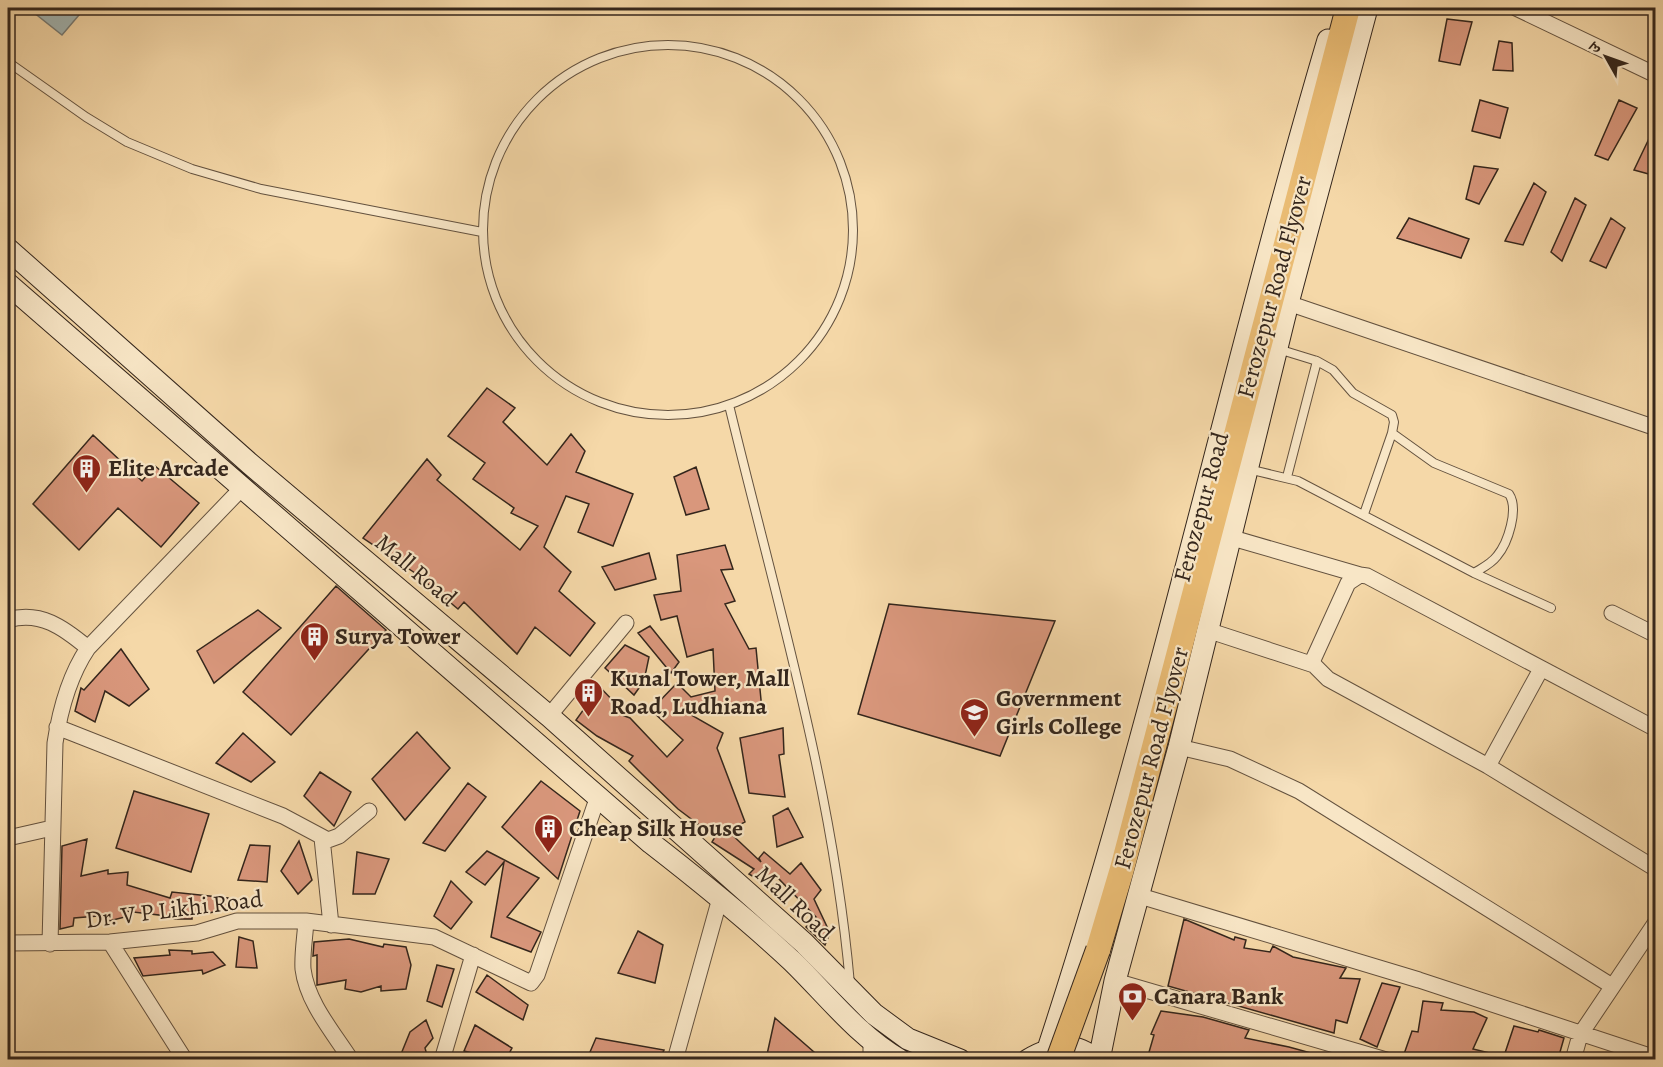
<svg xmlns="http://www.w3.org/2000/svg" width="1663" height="1067" font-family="Alegreya,'Noto Serif Devanagari',serif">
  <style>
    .water { fill: #a2b6b4; stroke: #767c77; stroke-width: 1.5 }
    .building { fill: #d9977c; stroke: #34261c; stroke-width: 1.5 }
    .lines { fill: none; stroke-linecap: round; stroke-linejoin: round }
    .lane-casing { stroke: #64523f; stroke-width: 10 }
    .street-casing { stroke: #64523f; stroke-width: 17 }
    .secondary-casing { stroke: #34261c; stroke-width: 23 }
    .primary-casing { stroke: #34261c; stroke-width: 26 }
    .lane { stroke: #f8e6c6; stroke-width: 8 }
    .street { stroke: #f8e6c6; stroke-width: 15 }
    .secondary { stroke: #f8e6c6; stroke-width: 21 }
    .primary { stroke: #eabc74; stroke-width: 24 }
    .primary-bridge-casing { stroke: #34261c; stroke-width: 26; stroke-linecap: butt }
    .primary-bridge { stroke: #eabc74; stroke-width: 24 }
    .labels { text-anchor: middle; stroke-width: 4.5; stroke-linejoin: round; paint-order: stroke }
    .street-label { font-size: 24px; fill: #34261c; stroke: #f8e6c6 }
    .poi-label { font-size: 24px; font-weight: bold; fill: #34261c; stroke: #f8e6c6; text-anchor: start }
  </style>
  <rect width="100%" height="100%" fill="#f5d8a8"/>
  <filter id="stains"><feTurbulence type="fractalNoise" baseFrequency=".00333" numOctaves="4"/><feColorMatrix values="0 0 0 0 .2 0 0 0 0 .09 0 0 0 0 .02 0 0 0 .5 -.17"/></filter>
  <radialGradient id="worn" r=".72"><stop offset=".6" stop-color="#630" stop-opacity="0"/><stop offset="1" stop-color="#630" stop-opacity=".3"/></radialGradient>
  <path class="water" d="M28 8H85L62 35Z"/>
  <path class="building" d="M1447 19 1472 22 1460 65 1439 61Z
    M1499 41 1512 43 1513 71 1493 70Z
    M1480 100 1508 108 1500 138 1472 131Z
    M1619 100 1637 108 1608 160 1595 155Z
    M1656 124V176L1634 170Z
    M1474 166 1498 169 1479 204 1466 199Z
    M1534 183 1546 192 1523 245 1505 241Z
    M1575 198 1586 205 1562 261 1551 252Z
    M1409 218 1469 239 1461 258 1397 238Z
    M1611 218 1625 228 1606 268 1590 261Z
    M487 388 515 408 503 422 547 465 571 434 585 451 576 472 633 494 613 546 578 532 589 504 566 496 544 547 571 572 559 591 595 623 570 656 535 627 517 654 464 602 458 609 415 573 363 538 427 459 441 475 437 480 520 550 538 526 511 513 514 508 473 479 485 463 448 436Z
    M93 435 142 481 155 466 199 503 161 547 118 508 79 550 33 504Z
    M696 467 709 509 686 515 674 477Z
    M725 545 733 569 721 570 735 601 725 604 749 649 756 648 762 710 735 711V707L733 711 686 712 723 733 717 748 745 822 728 831 761 862 759 858 764 852 790 874 801 863 821 890 814 899 830 933 825 945 806 927 816 917 774 874 766 884 749 874 754 869 712 842 715 837 678 809 642 774 629 761 633 756 597 736 576 720 592 698 584 692 594 681 622 710 619 714 630 718 667 757 683 740 651 710 677 683 691 697 715 691 713 649 687 657 677 616 661 620 654 595 681 591 677 555Z
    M649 553 656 579 615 590 602 567Z
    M336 586 386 630 291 735 243 692Z
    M889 604 1055 621 1000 756 858 714Z
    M258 610 281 628 214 683 197 651Z
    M650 626 679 662 671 673 638 633Z
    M625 645 649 657 644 681 634 695 605 668Z
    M121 649 149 689 129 706 105 691 95 722 75 711 81 688 84 690Z
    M783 728 784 754 779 755 785 797 749 793 740 738Z
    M417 732 450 768 405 820 372 779Z
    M243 733 275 762 251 782 216 763Z
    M320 772 351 792 334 826 304 796Z
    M541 781 580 811 558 879 502 827Z
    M468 783 486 797 445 851 423 843Z
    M134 791 209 814 191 872 116 848Z
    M788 808 803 837 777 847 773 816Z
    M87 839 81 876 108 870V874L128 872 127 885 170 898 172 892 228 898 231 909 192 916V919H166L167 916 125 911V917L109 921 110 915 74 918 73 926 60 929 62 846Z
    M299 841 312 880 298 894 281 871Z
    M250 845 270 846 267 882 238 880Z
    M487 851 539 878 507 917 541 932 531 952 491 937 504 862 485 885 466 872Z
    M357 852 389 859 375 894H353Z
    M451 881 472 902 451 929 434 916Z
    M1184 919 1234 940 1235 937 1246 940 1244 948 1270 952 1273 946 1293 957 1346 968 1340 978 1360 979 1347 1023 1336 1020 1334 1033 1168 986Z
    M638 931 663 945 655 983 618 973Z
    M239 937 253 941 257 968 236 967Z
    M349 939 383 947 384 944 406 947 411 965 406 989 381 991V986L361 992 345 989 346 980 317 985V955L313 956 314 942Z
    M169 950 192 951V954L213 952 225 965 203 974 202 970 143 976 134 958 170 955Z
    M437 965 454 969 442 1007 427 1001Z
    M487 975 528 1005 523 1020 476 992Z
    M1382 983 1400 987 1377 1047 1360 1039Z
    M1423 1001 1443 1003 1441 1010 1474 1012 1487 1018 1473 1049 1498 1055 1497 1059 1403 1057 1412 1031 1418 1032Z
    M1161 1011 1203 1017 1249 1030 1245 1038 1289 1047 1322 1056V1059H1147L1154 1035 1151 1034Z
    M775 1018 822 1059H766Z
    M426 1020 433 1038 425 1048 428 1059H399L410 1032Z
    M475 1025 512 1048 506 1059H495L464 1051Z
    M1514 1026 1538 1032 1539 1030 1564 1038 1558 1059H1503Z
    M596 1038 664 1050 660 1059H587Z"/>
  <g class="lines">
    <defs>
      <path id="lane" d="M483 230a185 185 0 1 1 370 0a185 185 0 1 1-370 0Z
        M8 62 86 117 127 142 192 169 261 189 482 232
        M1278 349 1317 361 1287 477
        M729 405C775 596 833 787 850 984
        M1248 469 1298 481 1474 573C1482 568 1491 564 1497 556 1508 543 1519 509 1509 494L1434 463 1392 433 1394 422 1392 415 1353 393 1333 370 1317 361
        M1364 514 1392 433
        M1474 573 1551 608"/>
      <path id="street" d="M1516 8 1656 75
        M1288 303 1656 428
        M1229 537 1360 575
        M1612 613 1656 635
        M8 620C40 610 64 628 88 648
        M1207 630 1314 665
        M549 716 626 623
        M57 727 283 816 328 840 339 836 369 811
        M1656 729 1367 576 1360 575 1348 583 1313 660 1314 665 1328 679 1488 766 1656 869
        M1179 747 1230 759 1299 791 1612 986
        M1488 766 1541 669
        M8 838 52 828
        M322 838 331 925
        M1140 896 1419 980 1656 1058
        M306 921C305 937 302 954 303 969 307 1002 333 1032 351 1060
        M110 942 185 1060
        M8 943 110 942 197 933 237 921H306L434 937 531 983 537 975 598 796
        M50 944 55 743C60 710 69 676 88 648L241 489
        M1115 981 1386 1060
        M871 1041V1060
        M442 1060 473 955
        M675 1060 720 898
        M1573 1060 1580 1035 1656 922"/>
      <path id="secondary" d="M8 249 249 463 549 716 804 943 874 1014 908 1039 960 1060
        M8 284 651 843C700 881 747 919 792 961 827 995 857 1035 900 1060
        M1048 1049C1157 717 1229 375 1328 40
        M1028 1060C1050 1047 1075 1040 1095 1060
        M1099 1060 1115 981 1179 747 1288 303 1367 8"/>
      <path id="primary" d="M1098 950 1122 869 1348 8"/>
    </defs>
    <use href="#lane" class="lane-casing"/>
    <use href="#street" class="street-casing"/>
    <use href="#secondary" class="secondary-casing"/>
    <use href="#primary" class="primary-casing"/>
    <use href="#lane" class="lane"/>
    <use href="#street" class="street"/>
    <use href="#secondary" class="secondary"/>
    <use href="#primary" class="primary"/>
    <defs>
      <path id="primary-bridge" d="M1058 1060 1098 950"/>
    </defs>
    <use href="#primary-bridge" class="primary-bridge-casing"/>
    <use href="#primary-bridge" class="primary-bridge"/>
  </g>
  <defs>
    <symbol id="building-pin" viewBox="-11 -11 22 30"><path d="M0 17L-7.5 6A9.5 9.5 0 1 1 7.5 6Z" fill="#8f2418" stroke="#f8e6c6"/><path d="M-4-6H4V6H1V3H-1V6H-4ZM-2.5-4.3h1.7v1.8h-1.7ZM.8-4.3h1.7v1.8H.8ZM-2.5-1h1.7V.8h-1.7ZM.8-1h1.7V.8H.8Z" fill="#fff"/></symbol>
    <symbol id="university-pin" viewBox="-11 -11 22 30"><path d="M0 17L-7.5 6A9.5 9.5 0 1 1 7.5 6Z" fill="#8f2418" stroke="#f8e6c6"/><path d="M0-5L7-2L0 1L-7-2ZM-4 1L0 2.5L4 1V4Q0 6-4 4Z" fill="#fff"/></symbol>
    <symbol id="bank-pin" viewBox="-11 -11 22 30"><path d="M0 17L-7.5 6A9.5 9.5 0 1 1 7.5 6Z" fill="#8f2418" stroke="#f8e6c6"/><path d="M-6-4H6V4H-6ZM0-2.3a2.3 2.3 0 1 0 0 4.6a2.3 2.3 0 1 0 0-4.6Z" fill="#fff"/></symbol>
  </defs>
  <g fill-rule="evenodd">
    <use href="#building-pin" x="70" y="452" width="33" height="45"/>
    <use href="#building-pin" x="298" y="620" width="33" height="45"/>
    <use href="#building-pin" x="572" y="676" width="33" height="45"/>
    <use href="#university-pin" x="958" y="696" width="33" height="45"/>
    <use href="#building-pin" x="532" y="812" width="33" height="45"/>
    <use href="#bank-pin" x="1116" y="980" width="33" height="45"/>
  </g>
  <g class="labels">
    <g class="street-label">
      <text transform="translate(1274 287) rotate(-75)" y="8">Ferozepur Road Flyover</text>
      <text transform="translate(1201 507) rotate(-75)" y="8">Ferozepur Road</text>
      <text transform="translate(416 570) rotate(40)" y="8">Mall Road</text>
      <text transform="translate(1151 758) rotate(-75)" y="8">Ferozepur Road Flyover</text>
      <text transform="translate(795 903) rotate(43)" y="8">Mall Road</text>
      <text transform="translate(174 909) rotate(-7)" y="8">Dr. V P Likhi Road</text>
    </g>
    <g class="poi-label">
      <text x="108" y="476">Elite Arcade</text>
      <text x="335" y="644">Surya Tower</text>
      <text x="610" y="686">Kunal Tower, Mall<tspan x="610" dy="28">Road, Ludhiana</tspan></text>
      <text x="996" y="706">Government<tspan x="996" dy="28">Girls College</tspan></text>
      <text x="569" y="836">Cheap Silk House</text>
      <text x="1154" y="1004">Canara Bank</text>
    </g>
  </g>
  <rect width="1663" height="1067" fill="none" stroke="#f5d8a8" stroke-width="30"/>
  <rect x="9" y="9" width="1645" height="1049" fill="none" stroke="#34261c" stroke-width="3"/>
  <rect x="15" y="15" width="1633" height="1037" fill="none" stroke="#34261c" stroke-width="1.5"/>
  <g transform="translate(1606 57) rotate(310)" stroke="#f8e6c6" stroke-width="4.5" paint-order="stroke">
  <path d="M0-4.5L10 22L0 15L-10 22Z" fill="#34261c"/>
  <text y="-9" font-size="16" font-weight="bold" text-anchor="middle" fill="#34261c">उ</text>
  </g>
  <rect width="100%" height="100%" filter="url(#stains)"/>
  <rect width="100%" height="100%" fill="url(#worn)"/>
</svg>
